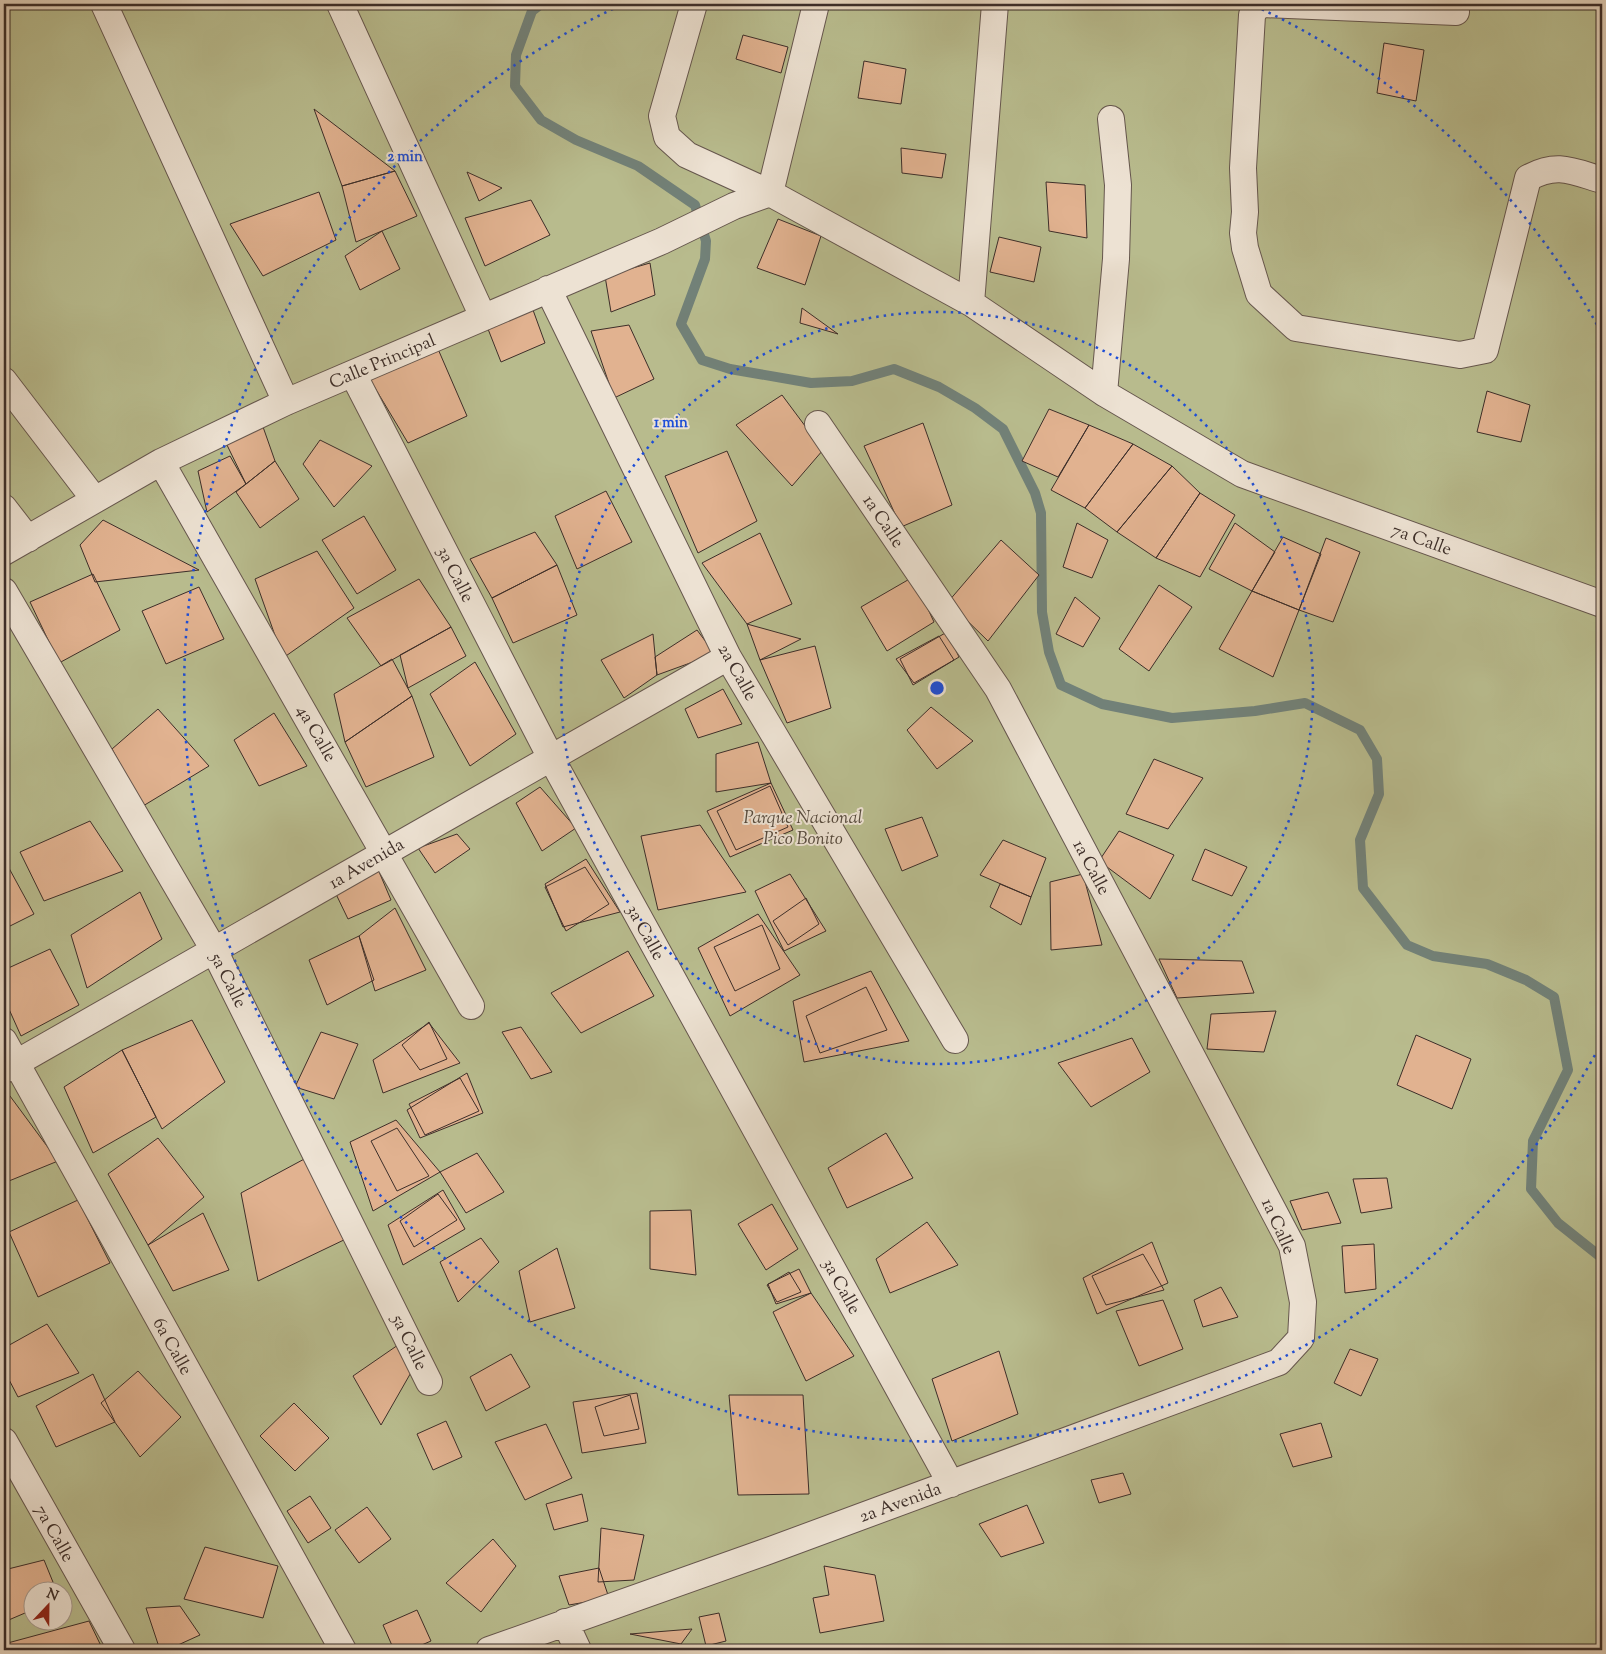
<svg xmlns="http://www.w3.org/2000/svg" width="1606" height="1654" font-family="'Sorts Mill Goudy',serif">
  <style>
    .green { fill: #b8bb8d; stroke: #7a745b; fill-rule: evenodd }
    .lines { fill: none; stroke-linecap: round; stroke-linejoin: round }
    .stream { stroke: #728178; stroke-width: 10 }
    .building { fill: #e1b290; stroke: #3d2e29 }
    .minor-casing { stroke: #66574e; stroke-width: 28 }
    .minor { stroke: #ede2d3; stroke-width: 26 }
    .ring { fill: none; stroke: #1d4ed8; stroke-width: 2.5; stroke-dasharray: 2.5 5 }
    .labels { text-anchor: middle; stroke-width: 4; stroke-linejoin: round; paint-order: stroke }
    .street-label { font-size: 18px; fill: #3d2e29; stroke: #ede2d3 }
    .park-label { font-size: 18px; font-style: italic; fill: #564a3d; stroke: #ede2d3 }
    .centre { fill: #1d4ed8; stroke: #ede2d3; stroke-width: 2.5 }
    .ring-label { font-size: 15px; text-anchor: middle; font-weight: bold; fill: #1d4ed8; stroke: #ede2d3; stroke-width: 4; stroke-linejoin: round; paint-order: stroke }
  </style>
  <rect width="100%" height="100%" fill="#e3d2bb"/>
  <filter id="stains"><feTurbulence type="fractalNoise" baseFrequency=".004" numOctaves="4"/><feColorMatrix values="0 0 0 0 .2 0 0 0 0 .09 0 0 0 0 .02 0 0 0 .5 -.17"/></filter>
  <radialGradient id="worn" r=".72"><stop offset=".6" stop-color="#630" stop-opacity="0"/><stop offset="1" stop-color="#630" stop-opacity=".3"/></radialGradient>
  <path class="green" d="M4 4H1602V1650H4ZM32 1592H62V1622H32Z"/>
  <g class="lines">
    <path class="stream" d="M541 4 532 11 516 55 515 86 541 120 576 140 638 166 695 205 706 241 705 259 681 324 702 360 730 369 811 383 852 381 894 369 939 387 975 408 1003 429 1035 493 1041 513 1042 612 1049 652 1061 685 1102 704 1172 718 1255 711 1305 703 1360 730 1377 759 1379 794 1360 840 1363 888 1407 945 1433 956 1487 964 1526 980 1554 997 1568 1070 1533 1141 1531 1189 1558 1223 1602 1258"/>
  </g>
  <path class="building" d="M743 35 788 47 781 73 736 59Z
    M1384 43 1424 50 1416 101 1377 93Z
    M864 61 906 69 901 104 858 98Z
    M314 109 395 171 342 186Z
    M901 148 946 154 942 178 902 173Z
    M395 171 417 216 356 242 342 186Z
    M467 172 502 188 479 201Z
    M1046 182 1085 185 1087 238 1049 231Z
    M319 192 336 240 263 276 230 224Z
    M531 200 550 235 485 266 465 218Z
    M778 219 821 236 805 285 757 268Z
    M382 231 400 269 360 290 345 256Z
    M999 237 1041 247 1034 282 990 272Z
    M650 263 655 295 611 312 605 276Z
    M802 308 838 334 800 323Z
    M533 310 545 343 501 362 488 329Z
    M629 325 654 379 614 398 591 331Z
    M438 349 467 416 408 443 369 378Z
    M1487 391 1530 405 1521 442 1477 432Z
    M782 395 823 450 792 486 736 425Z
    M1049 409 1089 425 1058 477 1022 461Z
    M923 423 952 505 901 527 864 446Z
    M262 424 275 461 246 484 226 443Z
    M1089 425 1133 444 1085 508 1051 490Z
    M320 440 372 466 334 507 303 464Z
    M1133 444 1172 466 1117 532 1085 508Z
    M727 451 757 521 698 553 665 476Z
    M230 456 246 484 207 512 198 471Z
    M275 461 299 499 260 528 236 492Z
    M1172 466 1200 493 1156 558 1117 532Z
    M606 491 632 542 577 569 555 516Z
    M1200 493 1235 515 1200 577 1156 558Z
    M364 516 396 570 357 594 322 540Z
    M103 520 199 570 95 582 80 545Z
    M1077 523 1108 540 1092 578 1063 567Z
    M1235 523 1275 552 1252 591 1209 569Z
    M535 532 557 565 492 598 470 559Z
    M760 533 792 604 747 624 702 563Z
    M1283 537 1321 554 1299 610 1252 591Z
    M1326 538 1360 552 1333 622 1299 610Z
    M1001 540 1039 575 988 641 948 602Z
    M317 551 354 608 283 658 255 579Z
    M557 565 577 615 513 643 492 598Z
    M93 574 120 630 59 663 30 602Z
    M913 577 934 622 887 651 861 607Z
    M419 579 451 627 381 666 347 618Z
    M1159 585 1192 607 1149 671 1119 649Z
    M199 587 224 639 166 664 142 611Z
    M1252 591 1299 610 1273 677 1219 649Z
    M1075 597 1100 618 1083 647 1056 634Z
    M747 624 801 639 760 660Z
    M451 627 466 656 408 688 400 655Z
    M697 630 715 654 657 675 655 657Z
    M947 632 959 657 913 685 900 659Z
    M653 634 657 675 624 698 601 660Z
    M939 636 954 660 914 683 896 659Z
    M815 646 831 708 787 723 760 660Z
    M392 659 412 696 345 742 334 694Z
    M475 662 516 734 470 766 430 694Z
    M723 689 742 724 698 738 685 709Z
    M412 696 434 757 366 787 345 742Z
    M931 707 973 741 937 769 907 730Z
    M158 709 209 766 143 806 112 749Z
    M274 713 307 766 259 786 234 740Z
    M758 742 771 783 716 792V754Z
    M1154 759 1203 778 1168 829 1126 814Z
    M771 783 793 830 730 857 707 811Z
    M770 786 788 827 736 850 717 811Z
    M540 787 576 828 542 851 516 803Z
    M922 817 938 856 902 871 885 829Z
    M90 821 123 871 44 901 20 852Z
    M700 825 746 892 658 910 641 836Z
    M1119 831 1174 855 1150 899 1099 861Z
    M457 834 470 849 435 873 418 848Z
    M1003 840 1046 858 1031 897 980 875Z
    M1205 849 1247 867 1232 896 1192 880Z
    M4 859 34 914 4 929Z
    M586 859 620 912 563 927 545 884Z
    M377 867 391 900 348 919 335 892Z
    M585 867 609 904 566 931 545 887Z
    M790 874 826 931 784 951 755 891Z
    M1083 874 1102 945 1051 950 1050 882Z
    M1000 884 1031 897 1021 925 990 907Z
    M140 892 162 939 87 988 71 935Z
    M806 898 819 924 788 945 773 921Z
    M395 908 426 970 375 991 359 936Z
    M758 914 800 975 730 1016 698 948Z
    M762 925 780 969 735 991 714 947Z
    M359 936 374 980 327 1005 309 960Z
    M50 949 79 1005 21 1036 4 998V970Z
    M628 951 654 996 581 1033 551 993Z
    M1159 959 1242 961 1254 993 1177 998Z
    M871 971 909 1041 804 1062 793 1001Z
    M866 987 887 1030 820 1053 806 1016Z
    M1276 1011 1264 1052 1207 1049 1211 1014Z
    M192 1020 225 1082 162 1129 122 1050Z
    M429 1022 447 1059 420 1070 402 1045Z
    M429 1023 460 1063 383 1093 373 1060Z
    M521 1027 552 1072 531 1079 502 1032Z
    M321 1032 358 1044 334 1099 295 1087Z
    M1416 1035 1471 1059 1452 1109 1397 1085Z
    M1132 1038 1150 1072 1091 1107 1058 1063Z
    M122 1050 156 1117 93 1153 64 1087Z
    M467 1073 483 1113 420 1138 407 1110Z
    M460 1078 479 1111 425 1135 409 1104Z
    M7 1092 58 1161 4 1183V1094Z
    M396 1120 440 1172 373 1211 350 1142Z
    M397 1128 429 1176 397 1191 371 1141Z
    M886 1133 913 1178 847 1208 828 1168Z
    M158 1138 204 1197 148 1245 108 1174Z
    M477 1153 504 1192 466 1213 440 1172Z
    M308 1157 348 1238 258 1281 241 1193Z
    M1387 1178 1392 1208 1361 1213 1353 1179Z
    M443 1190 465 1229 403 1265 388 1225Z
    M1328 1192 1341 1223 1302 1230 1290 1201Z
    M438 1194 457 1220 414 1247 400 1221Z
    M78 1200 110 1263 38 1297 9 1232Z
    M772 1204 798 1249 766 1270 738 1224Z
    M691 1210 696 1275 650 1269V1211Z
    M203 1213 229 1270 173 1291 148 1245Z
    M927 1222 958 1265 890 1293 876 1259Z
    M481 1238 499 1262 458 1302 440 1262Z
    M1152 1242 1168 1283 1097 1314 1083 1278Z
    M1374 1244 1376 1289 1345 1293 1342 1246Z
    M557 1248 575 1308 530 1322 519 1271Z
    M1143 1254 1164 1290 1106 1305 1092 1276Z
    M799 1269 811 1293 776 1304 768 1284Z
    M789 1272 801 1292 777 1302 767 1285Z
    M1221 1287 1238 1317 1203 1327 1194 1300Z
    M811 1293 854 1356 806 1381 773 1312Z
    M1163 1300 1183 1349 1139 1366 1116 1311Z
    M47 1324 79 1373 18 1397 4 1370V1348Z
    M398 1345 413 1369 381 1425 353 1376Z
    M1350 1349 1378 1359 1361 1396 1334 1383Z
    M999 1351 1018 1414 952 1441 932 1379Z
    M511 1354 530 1387 486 1411 470 1377Z
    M138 1371 181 1417 140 1457 101 1403Z
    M93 1374 115 1422 56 1447 36 1406Z
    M637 1393 646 1443 582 1453 573 1402Z
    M630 1395 639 1429 604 1436 595 1407Z
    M729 1395H803L809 1494 738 1495Z
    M294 1403 329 1438 295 1471 260 1436Z
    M446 1421 462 1457 433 1470 417 1434Z
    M1321 1423 1332 1457 1293 1467 1280 1434Z
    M546 1424 572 1478 525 1500 495 1442Z
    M1123 1473 1131 1494 1099 1503 1091 1480Z
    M582 1494 588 1521 554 1530 546 1504Z
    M310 1496 331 1528 308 1543 287 1511Z
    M1027 1505 1044 1543 1001 1557 979 1524Z
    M367 1507 391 1539 359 1563 335 1530Z
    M601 1528 644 1535 634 1580 598 1582Z
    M493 1539 516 1566 481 1612 446 1583Z
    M205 1547 278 1566 263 1618 184 1599Z
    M44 1560 57 1592H32V1610L4 1622V1570Z
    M824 1566 875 1575 884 1621 820 1633 813 1598 829 1595Z
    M599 1568 609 1598 569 1605 559 1576Z
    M180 1606 200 1635 167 1650H160L146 1608Z
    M417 1610 431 1641 410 1650H394L383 1625Z
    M719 1613 726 1641 706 1646 699 1617Z
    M89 1621 103 1650H4V1644Z
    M692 1629 681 1644 630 1634Z"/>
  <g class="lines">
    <defs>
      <path id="minor" d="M104 4 286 402
        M340 4 483 317
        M694 4 662 116 667 137 687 155 770 193 971 303 1104 393 1242 474 1602 604
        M1456 12 1263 4 1256 8 1252 15 1243 168 1245 212 1243 233 1245 248 1259 294 1296 328 1460 355 1485 350 1528 178C1557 162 1572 171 1602 180
        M770 193 816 4
        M548 289 728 657 955 1040
        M971 303 995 4
        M353 374 551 758 951 1484
        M4 381 95 500
        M1104 393 1116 259 1118 185 1111 119
        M161 462 471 1006
        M4 508 28 539
        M4 552 161 462 286 402 662 241 734 206 770 193
        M4 591 214 950 429 1382
        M4 1041 343 1650
        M4 1070 728 657
        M4 1441 122 1650
        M565 1622 578 1650
        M489 1650 768 1551 1279 1362 1301 1338 1303 1302 1292 1246 998 689 818 424"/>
    </defs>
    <use href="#minor" class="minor-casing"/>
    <use href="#minor" class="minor"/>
  </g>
  <g class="ring">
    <circle cx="937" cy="688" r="376"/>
    <path d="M1602 1042A753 753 0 1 1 619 6M1255 6A753 753 0 0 1 1602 334"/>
  </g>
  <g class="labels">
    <g class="street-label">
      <text transform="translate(382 361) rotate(-23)" y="6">Calle Principal</text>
      <text transform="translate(884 521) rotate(56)" y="6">1a Calle</text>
      <text transform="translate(1422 539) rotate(20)" y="6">7a Calle</text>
      <text transform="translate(456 574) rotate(63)" y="6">3a Calle</text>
      <text transform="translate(738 672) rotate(61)" y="6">2a Calle</text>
      <text transform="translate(317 733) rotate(60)" y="6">4a Calle</text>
      <text transform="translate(366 863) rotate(-30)" y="6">1a Avenida</text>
      <text transform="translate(1092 867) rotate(62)" y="6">1a Calle</text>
      <text transform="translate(646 932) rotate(61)" y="6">3a Calle</text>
      <text transform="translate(229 980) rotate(63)" y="6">5a Calle</text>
      <text transform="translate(1279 1226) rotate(66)" y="6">1a Calle</text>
      <text transform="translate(842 1286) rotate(61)" y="6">3a Calle</text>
      <text transform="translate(410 1342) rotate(64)" y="6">5a Calle</text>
      <text transform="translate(173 1346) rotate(61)" y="6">6a Calle</text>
      <text transform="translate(900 1502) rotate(-20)" y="6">2a Avenida</text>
      <text transform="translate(55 1533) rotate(61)" y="6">7a Calle</text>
    </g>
    <g class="park-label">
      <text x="803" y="823">Parque Nacional<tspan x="803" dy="21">Pico Bonito</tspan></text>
    </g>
  </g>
  <circle cx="937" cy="688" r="8" class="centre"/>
  <g class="ring-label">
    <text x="405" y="161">2 min</text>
    <text x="671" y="427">1 min</text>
  </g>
  <rect width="1606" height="1654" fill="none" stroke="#e3d2bb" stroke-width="20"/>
  <rect x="5" y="5" width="1596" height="1644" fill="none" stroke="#3d2e29" stroke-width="2.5"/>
  <rect x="10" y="10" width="1586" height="1634" fill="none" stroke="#3d2e29"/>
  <g transform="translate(48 1606) rotate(22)"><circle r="24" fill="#ede2d3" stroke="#a79a8f"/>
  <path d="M0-4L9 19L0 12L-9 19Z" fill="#8f2418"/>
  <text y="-8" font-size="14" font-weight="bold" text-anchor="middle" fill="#3d2e29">N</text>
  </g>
  <rect width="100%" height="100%" filter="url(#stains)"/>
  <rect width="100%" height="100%" fill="url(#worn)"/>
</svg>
